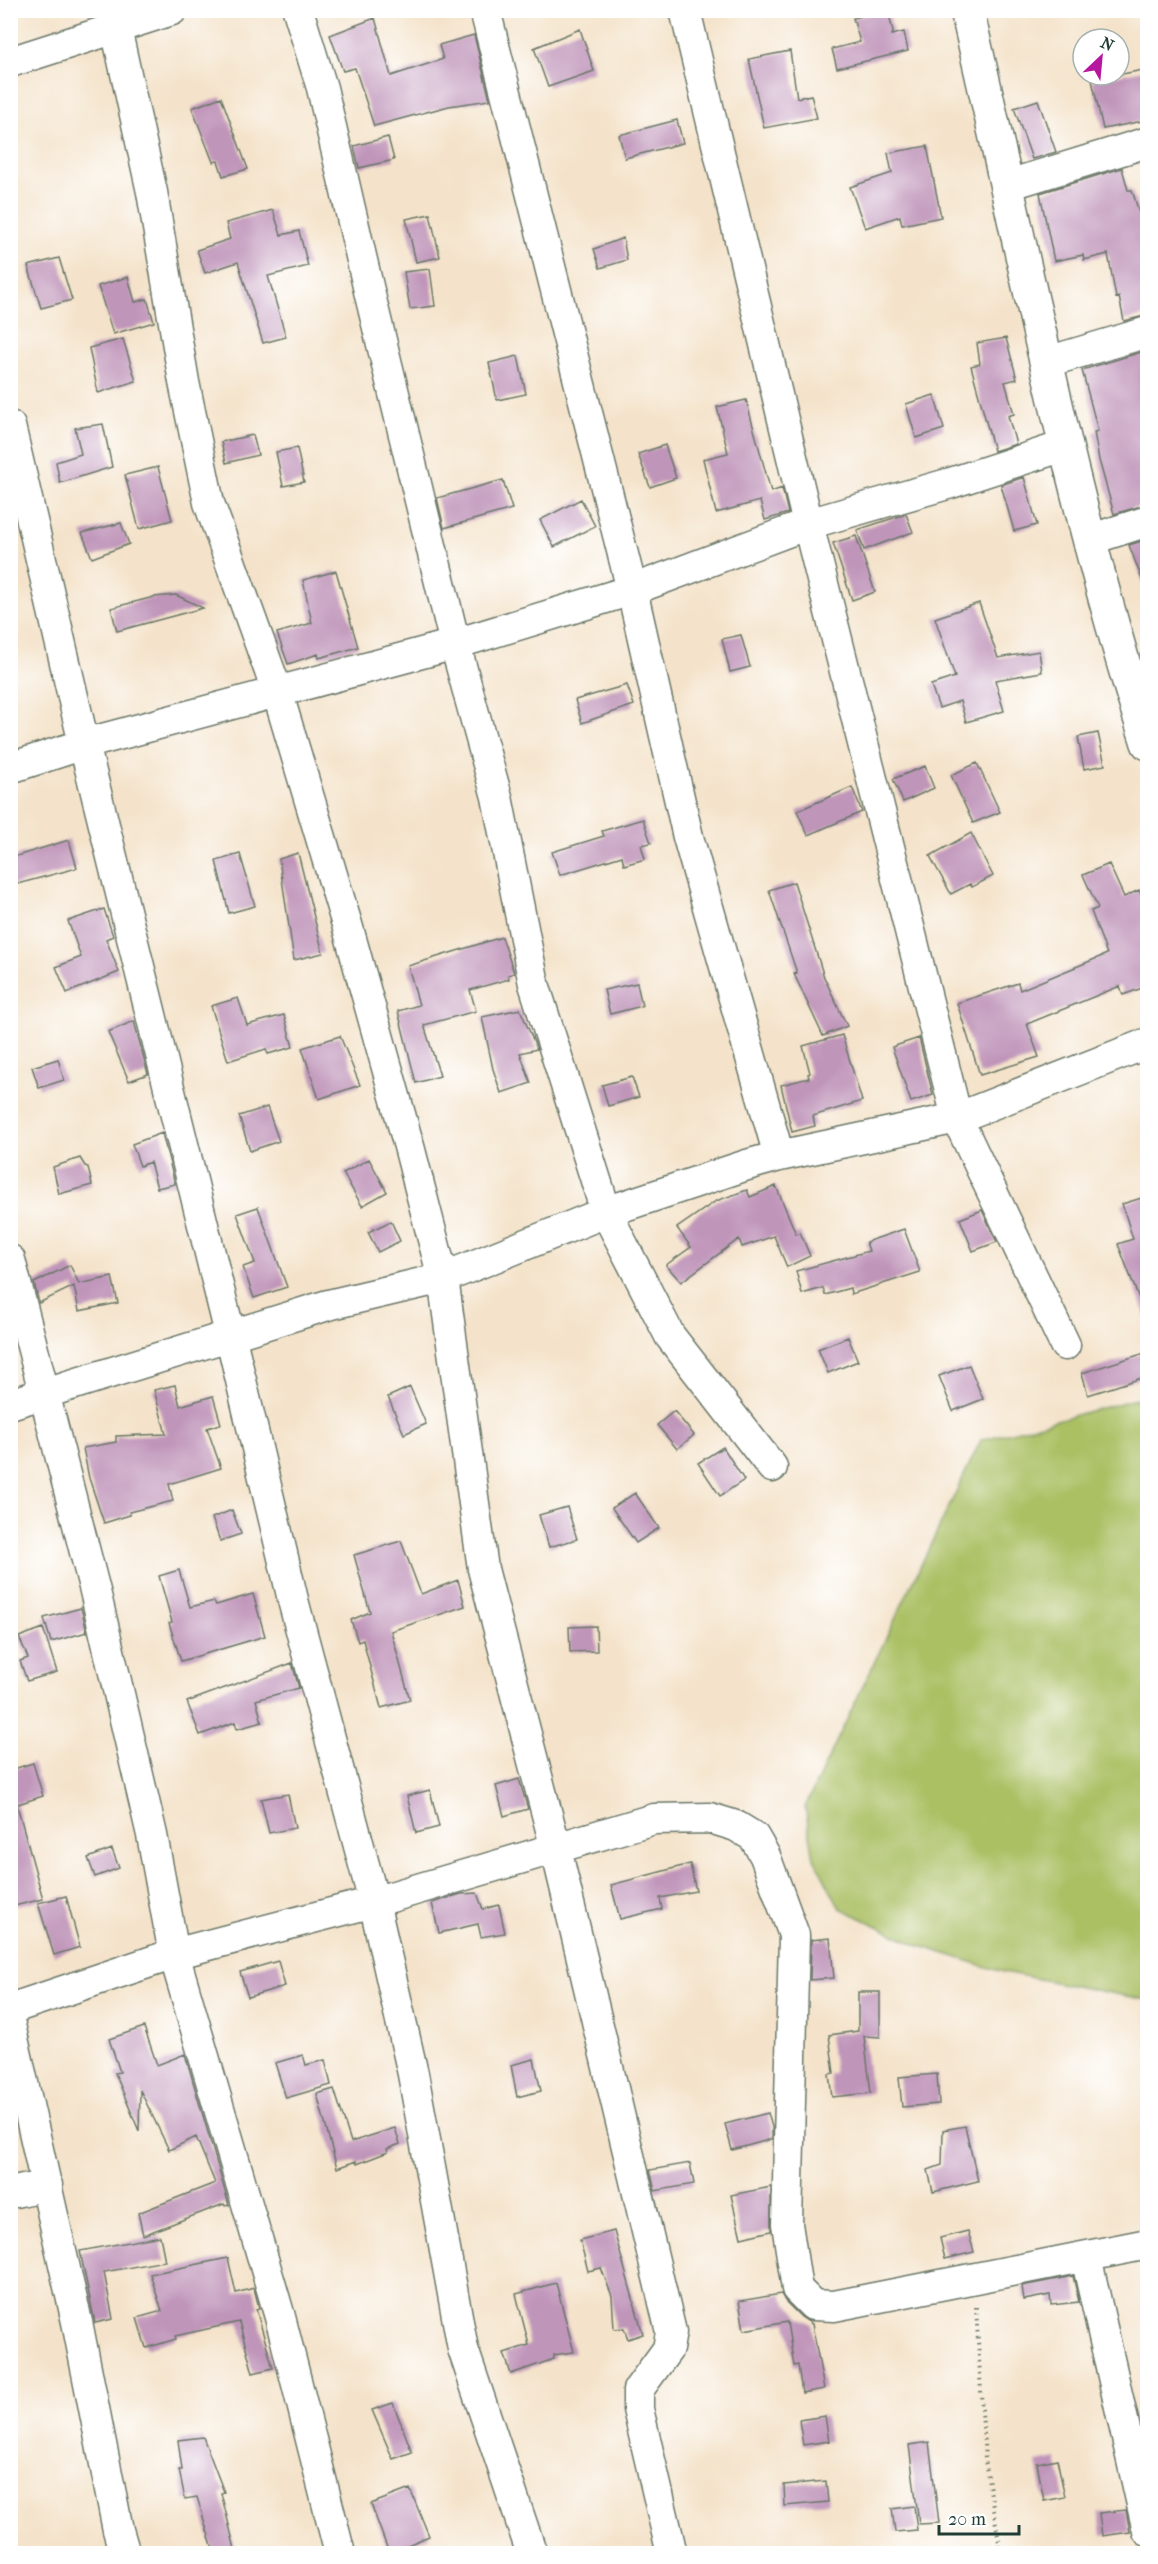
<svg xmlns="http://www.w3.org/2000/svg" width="1158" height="2564" font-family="'IM FELL French Canon',serif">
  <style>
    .green { fill: #aac064; stroke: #647e4c; stroke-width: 1.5 }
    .building { fill: #c095ba }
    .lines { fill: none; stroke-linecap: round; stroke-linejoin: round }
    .minor-casing { stroke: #6a7768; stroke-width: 33 }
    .tertiary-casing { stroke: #6a7768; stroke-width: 36 }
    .path { stroke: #6a7768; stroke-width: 4; stroke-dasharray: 1.5 4.5; stroke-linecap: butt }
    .minor { stroke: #fff; stroke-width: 30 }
    .tertiary { stroke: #fff; stroke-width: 33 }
  </style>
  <rect width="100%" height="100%" fill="#fff"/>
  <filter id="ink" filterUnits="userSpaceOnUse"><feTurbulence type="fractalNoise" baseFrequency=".0167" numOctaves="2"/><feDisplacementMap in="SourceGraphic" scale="12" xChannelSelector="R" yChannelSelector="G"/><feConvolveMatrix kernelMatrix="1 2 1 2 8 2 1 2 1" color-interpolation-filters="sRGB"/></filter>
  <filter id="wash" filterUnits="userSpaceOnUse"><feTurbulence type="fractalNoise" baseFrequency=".008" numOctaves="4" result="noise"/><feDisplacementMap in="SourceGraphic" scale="24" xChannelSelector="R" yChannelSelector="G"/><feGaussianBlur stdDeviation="1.35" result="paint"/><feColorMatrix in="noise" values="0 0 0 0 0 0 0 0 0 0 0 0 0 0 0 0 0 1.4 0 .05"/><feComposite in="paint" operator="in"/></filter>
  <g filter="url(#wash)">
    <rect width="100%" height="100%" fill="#f4e3ca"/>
    <path class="green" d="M1147 1396H1148L1147 2000 1003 1972 917 1945 840 1908 814 1858 805 1807 981 1440Z"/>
    <g id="blocks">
      <path class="building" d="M888 10 893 32 892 35 904 32 908 51 837 68 832 49 860 42 853 18Z
        M375 18 391 76 443 59 439 45 474 35 490 100 449 106 374 126 355 68 343 71 330 35Z
        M580 29 594 71 548 87 534 48Z
        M790 51 797 98 811 95 817 118 764 128 749 59Z
        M1148 69V120L1103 129 1092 80Z
        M221 97 248 169 223 176 218 161 213 162 192 108Z
        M1038 100 1056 152 1032 159 1014 108Z
        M677 120 683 143 625 158 619 135Z
        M388 137 394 160 359 168 354 146Z
        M927 146 941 217 902 225 900 216 865 228 850 187 892 173 888 153Z
        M1122 168 1128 190H1132L1142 222 1148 221V315L1124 321 1119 297 1116 298 1108 254 1084 260 1083 255 1054 261 1040 193Z
        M273 210 281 235 299 231 308 266 268 276 286 337 263 343 238 262 205 273 197 250 230 239 226 223Z
        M430 214 440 257 416 262 406 219Z
        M623 238 627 260 600 268 594 249Z
        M59 258 72 300 41 308 28 266Z
        M430 269 435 306 410 309 404 272Z
        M128 277 135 302 147 299 154 322 113 334 98 286Z
        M1006 338 1017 379 1005 382 1014 414 1008 416 1016 444 994 451 971 366 980 364 977 343Z
        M123 339 136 381 98 393 89 348Z
        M1148 350V504L1114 514 1099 460 1094 432 1098 431 1082 370Z
        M518 356 526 394 497 400 489 363Z
        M934 395 944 429 916 438 906 404Z
        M746 400 771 492 782 488 788 513 765 520 760 501 716 513 703 459 728 453 717 407Z
        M103 424 112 467 60 483 56 462 81 454 75 428Z
        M253 435 258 455 226 463 221 442Z
        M665 445 676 478 650 487 638 454Z
        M297 448 304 482 283 486 276 452Z
        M158 467 172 520 139 529 125 475Z
        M1024 477 1037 525 1014 531 1001 485Z
        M503 480 512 509 444 528 437 498Z
        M581 499 595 526 554 547 540 520Z
        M906 514 913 532 864 550 857 530Z
        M121 523 129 544 92 558 82 533Z
        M856 536 875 592 852 600 833 543Z
        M1148 539V590H1146L1129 545Z
        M336 571 358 647 319 658 318 654 288 664 277 633 312 623 303 580Z
        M176 595 203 608 117 631 111 608 154 597Z
        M979 603 998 658 1039 651 1042 672 995 680 1004 711 966 722 960 701 939 708 931 685 955 677 935 618Z
        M741 635 750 667 730 672 722 639Z
        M627 685 634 705 582 723 575 700Z
        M1098 733 1105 765 1084 769 1078 737Z
        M977 763 1000 812 973 823 951 775Z
        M925 766 934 788 903 802 893 779Z
        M852 787 862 812 808 835 797 811Z
        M643 819 651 843 641 845 645 859 624 865 622 856 560 875 552 852 604 836 602 831Z
        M971 833 993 876 972 887 970 884 951 894 930 856Z
        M69 840 77 868 10 886V858Z
        M298 853 323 953 294 960 279 859Z
        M240 854 255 906 229 913 216 861Z
        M1109 864 1124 897 1139 890 1148 910V986L1123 995 1120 986 1027 1024 1039 1057 980 1075 957 1003 1018 983 1020 990 1107 954 1091 911 1098 908 1083 875Z
        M794 882 824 977 847 1026 823 1036 794 974 797 973 769 890Z
        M104 909 113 936 106 939 119 972 67 993 56 967 81 957 68 921Z
        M502 937 514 973 508 975 509 979 470 990 476 1011 424 1025 440 1076 416 1083 398 1011 419 1005 408 966Z
        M637 983 642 1006 610 1014 604 990Z
        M238 998 247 1025 284 1015 293 1047 268 1054 266 1049 228 1061 211 1006Z
        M520 1009 537 1049 520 1053 531 1083 501 1093 493 1069 482 1017Z
        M134 1021 148 1074 129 1081 108 1032Z
        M842 1035 862 1101 813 1116 815 1126 792 1132 781 1085 809 1078 808 1074 810 1073 803 1046Z
        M340 1036 360 1085 319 1099 302 1048Z
        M919 1038 933 1095 911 1102 892 1047Z
        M58 1059 64 1080 39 1088 32 1067Z
        M632 1077 639 1097 608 1106 602 1085Z
        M267 1107 279 1141 250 1151 239 1116Z
        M162 1133 175 1184 157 1188 150 1162 140 1166 132 1144Z
        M80 1158 85 1166 88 1167 92 1185 59 1194 53 1167Z
        M369 1159 387 1192 362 1206 343 1173Z
        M776 1186 796 1234 800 1232 810 1256 787 1267 774 1236 742 1247 739 1239 681 1282 666 1265 691 1247 677 1228 716 1201 747 1190 750 1197Z
        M1148 1196V1317H1146L1118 1244 1133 1239 1122 1204Z
        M258 1207 287 1287 254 1298 243 1267 255 1263 237 1214Z
        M982 1210 997 1242 973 1251 960 1219Z
        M391 1221 400 1241 378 1252 368 1232Z
        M904 1229 920 1272 851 1294 850 1288 825 1295 823 1288 802 1294 796 1271 869 1251 866 1242Z
        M70 1265 79 1284 112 1277 118 1303 79 1311 74 1286 39 1303 34 1283Z
        M848 1337 858 1361 828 1373 818 1349Z
        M1148 1352V1376L1088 1395 1082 1373Z
        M969 1365 983 1399 953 1411 939 1376Z
        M175 1385 180 1406 213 1396 221 1424 207 1428 221 1468 169 1484 173 1501 129 1512 130 1515 104 1523 89 1478 83 1448 116 1442V1436L166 1434 154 1390Z
        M410 1387 426 1424 404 1434 388 1397Z
        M674 1411 694 1435 677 1449 657 1425Z
        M723 1447 744 1480 720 1496 698 1463Z
        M635 1493 659 1528 636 1543 612 1508Z
        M567 1507 577 1539 549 1547 539 1515Z
        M232 1510 241 1534 220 1541 212 1518Z
        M401 1541 421 1594 458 1580 465 1606 391 1631 410 1700 381 1708 363 1640 358 1642 351 1620 370 1612 354 1555Z
        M179 1570 190 1607 214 1601 216 1605 253 1594 265 1636 181 1661 169 1623 172 1622 159 1576Z
        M81 1608 87 1632 51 1642 44 1618Z
        M596 1626 597 1651 570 1652 569 1627Z
        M43 1628 57 1672 27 1681 20 1661 28 1658 19 1637Z
        M292 1663 299 1688 256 1700 262 1722 237 1729 235 1722 200 1735 187 1702Z
        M33 1763 43 1796 15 1805 10 1790V1770Z
        M519 1779 528 1809 504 1816 496 1786Z
        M430 1790 439 1827 416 1833 407 1796Z
        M288 1794 295 1828 269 1833 261 1799Z
        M17 1805 43 1899 10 1907V1806Z
        M112 1849 119 1868 95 1877 88 1858Z
        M690 1864 696 1891 660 1898 662 1909 620 1919 611 1885Z
        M477 1893 483 1909 499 1905 505 1933 481 1937 478 1924 439 1933 432 1903 461 1894Z
        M66 1896 80 1947 54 1955 38 1903Z
        M830 1938 834 1978 810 1980 811 1940Z
        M278 1961 285 1986 248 1997 240 1972Z
        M858 1992H880V2037L864 2036 871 2093 832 2097 829 2074 834 2073 829 2035 858 2031Z
        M144 2027 157 2065 185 2054 229 2205 225 2206 224 2204 143 2235 138 2213 215 2183 196 2137 169 2150 140 2090 139 2131 115 2073 120 2072 109 2039Z
        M303 2055 306 2065 325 2060 331 2085 286 2098 275 2063Z
        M534 2059 541 2091 517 2097 511 2065Z
        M937 2074 939 2104 902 2107 899 2077Z
        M334 2089 351 2142 395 2128 400 2144 387 2149 388 2152 357 2164 356 2161 337 2168 317 2094Z
        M768 2113 772 2127V2139L732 2150 725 2124Z
        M965 2126 978 2181 933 2192 928 2170 942 2165 943 2130Z
        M690 2163 694 2184 655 2191 650 2170Z
        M771 2187V2231L741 2238 731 2195Z
        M614 2231 643 2334 628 2339 624 2328 614 2329 612 2296 601 2268 588 2271 580 2240Z
        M968 2231 974 2252 945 2259 940 2238Z
        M160 2236 165 2261 104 2272 113 2319 95 2323 80 2251Z
        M228 2258 236 2293 254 2288 259 2308 256 2309 273 2368 253 2373 239 2322 175 2336 176 2339 146 2348 137 2318 162 2311 150 2274Z
        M1073 2276 1079 2302 1051 2305 1050 2295 1024 2300 1022 2286Z
        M556 2283 574 2352 554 2355V2359L511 2374 504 2353 529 2345 516 2294Z
        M781 2294 785 2301 801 2317 812 2324 824 2389 802 2393 798 2365 794 2366 787 2322 744 2330 739 2301Z
        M393 2403 412 2452 393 2459 372 2410Z
        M825 2416 829 2441 803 2445 799 2420Z
        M203 2437 224 2492 221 2493 236 2553H214L197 2497 185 2499 179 2470H182L178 2440Z
        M929 2442 939 2523 919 2524 909 2445Z
        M1057 2459 1065 2497 1044 2501 1037 2463Z
        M826 2481 828 2502 785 2506 784 2485Z
        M410 2489 429 2536 389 2553 371 2504Z
        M914 2506 917 2530 895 2532 892 2509Z
        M1126 2510 1130 2532 1102 2536 1099 2513Z"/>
    </g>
  </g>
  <g filter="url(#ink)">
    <use href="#blocks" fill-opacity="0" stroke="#6a7768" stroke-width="1.5"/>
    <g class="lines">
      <defs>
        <path id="minor" d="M112 10 152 192 184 382 209 503 277 691 348 928 410 1150 443 1278 483 1569 556 1849 671 2332 668 2349 638 2390V2409L672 2554
          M298 10 322 88 370 295 455 644 497 797 534 984 606 1212 670 1336 772 1467
          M485 10 632 590 688 837 779 1156
          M685 10 808 524 957 1118 1065 1345
          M10 62 172 10
          M1008 185 1148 142
          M1047 362 1148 332
          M10 426 84 744 230 1334 294 1604 374 1902 413 2074 463 2349 532 2554
          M1089 540 1148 521
          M10 768 84 744 455 644 632 590 808 524 951 483 1067 445
          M10 1260 95 1591 152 1835 174 1954 280 2317 340 2554
          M10 1404 328 1305 443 1278 606 1212 747 1165 779 1156 957 1118 1148 1043
          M10 2009 174 1954 374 1902 654 1819 710 1818 736 1826 754 1837 765 1856 794 1935 787 2224 797 2289 813 2305 834 2306 1148 2244
          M10 2025 77 2322 118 2530 125 2554
          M10 2193 47 2185
          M1086 2257 1148 2531"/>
        <path id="tertiary" d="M967 10C1024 255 1071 504 1148 743"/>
      </defs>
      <use href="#minor" class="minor-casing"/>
      <use href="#tertiary" class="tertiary-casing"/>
      <path class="path" d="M976 2307 985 2460 1001 2554"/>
      <use href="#minor" class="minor"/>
      <use href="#tertiary" class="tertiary"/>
    </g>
  </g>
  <rect width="1158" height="2564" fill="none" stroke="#fff" stroke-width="36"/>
  <g transform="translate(1101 57) rotate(26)"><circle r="28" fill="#ffffff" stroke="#a5b1ae" stroke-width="1.5"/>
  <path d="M0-4.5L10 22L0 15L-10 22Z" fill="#b5179e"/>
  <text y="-9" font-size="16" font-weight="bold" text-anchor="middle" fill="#1f3d34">N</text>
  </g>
  <path d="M939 2525v9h80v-9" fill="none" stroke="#1f3d34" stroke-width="3"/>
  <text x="948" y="2525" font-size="18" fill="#1f3d34" stroke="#ffffff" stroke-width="4.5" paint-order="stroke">20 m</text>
</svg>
